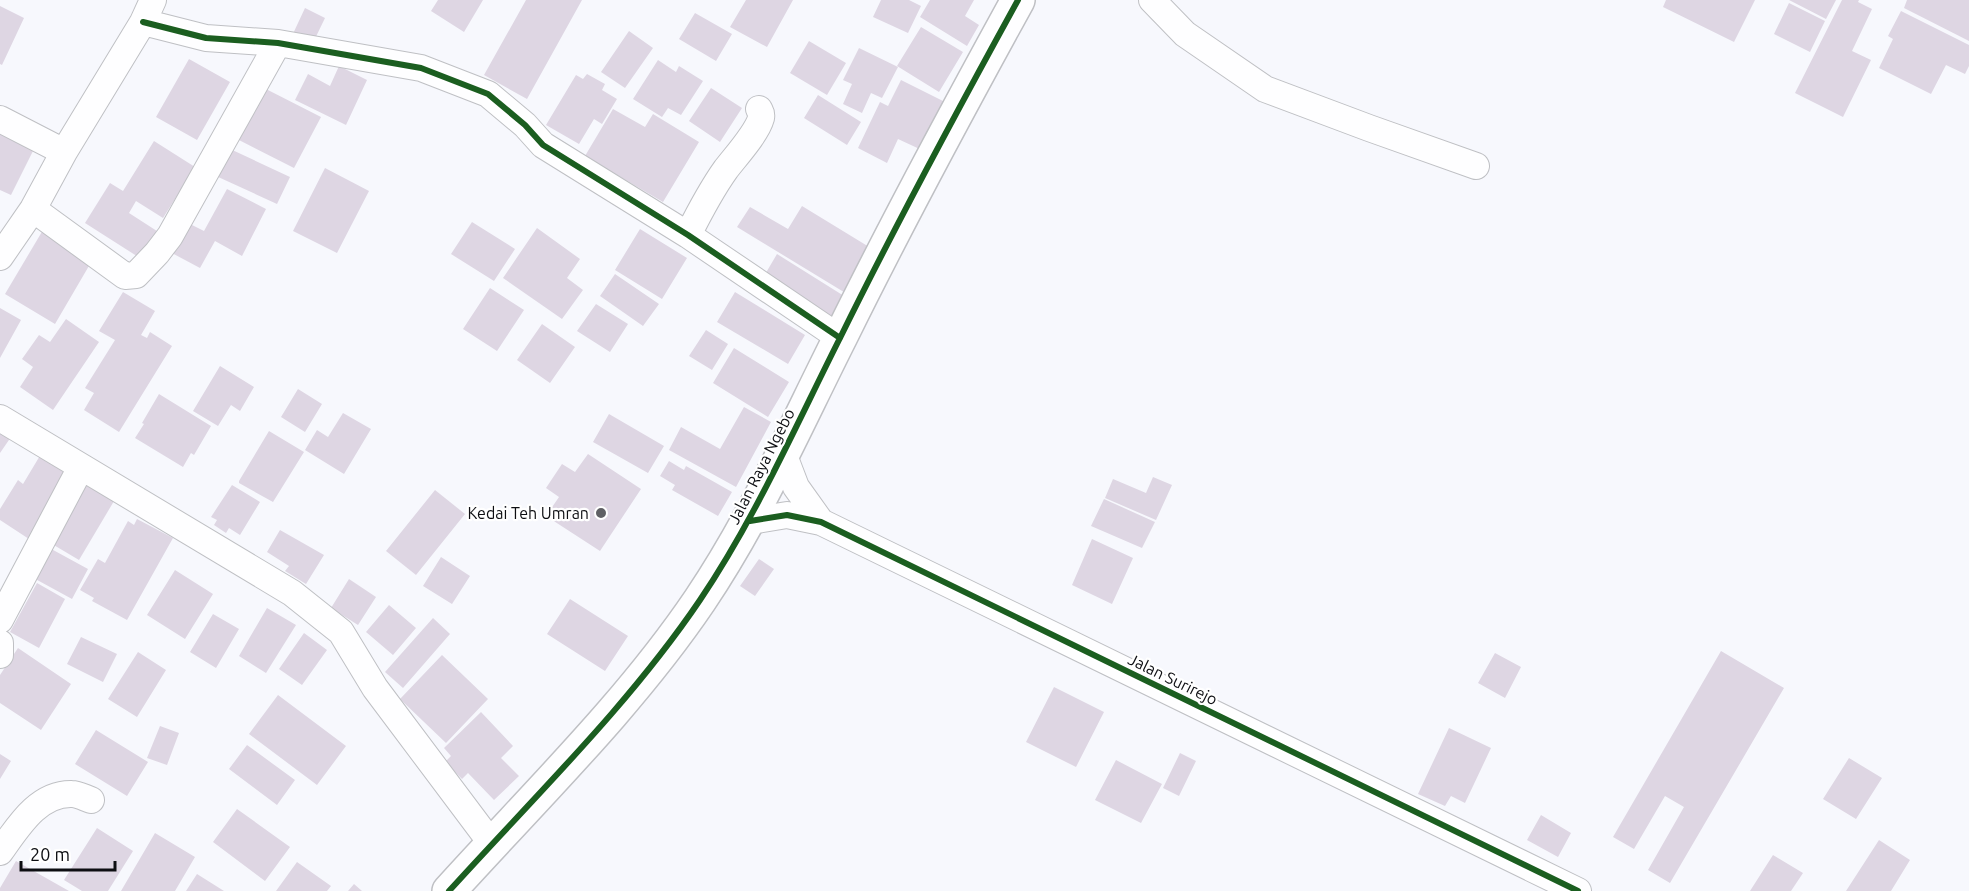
<svg xmlns="http://www.w3.org/2000/svg" width="1969" height="891" font-family="Ubuntu,sans-serif">
  <style>
    .building { fill: #ded6e3 }
    .lines { fill: none; stroke-linecap: round; stroke-linejoin: round }
    .street-casing { stroke: #bfc0c4; stroke-width: 28 }
    .secondary-casing { stroke: #bfc0c4; stroke-width: 36 }
    .street { stroke: #fefeff; stroke-width: 26 }
    .secondary { stroke: #fefeff; stroke-width: 33 }
    .cycleway-casing { stroke: #fff; stroke-width: 10 }
    .cycleway { stroke: #1b5e20; stroke-width: 6 }
    .poi-dot { fill: #5f6064; stroke: #fff; stroke-width: 2 }
    .labels { text-anchor: middle; stroke-width: 4.5; stroke-linejoin: round; paint-order: stroke }
    .street-label { font-size: 16px; fill: #0d0e12; stroke: #fff }
    .poi-label { font-size: 16px; fill: #0d0e12; stroke: #fff; text-anchor: end }
  </style>
  <rect width="100%" height="100%" fill="#f7f8fd"/>
  <path class="building" d="M438 0H483L464 32 431 11Z
    M526 0H582L527 99 484 75Z
    M746 0H793L767 47 730 27Z
    M881 0H909L921 6 908 33 873 17Z
    M930 0H974L965 16 979 25 967 46 920 17Z
    M1666 0H1755L1734 42 1663 7Z
    M1789 0H1836L1826 19Z
    M1842 0H1859L1858 2 1872 9 1852 51 1871 60 1843 117 1795 93Z
    M1907 0H1969V41L1904 8Z
    M1789 3 1825 21 1810 52 1774 34Z
    M0 6 24 18 2 65 0 64Z
    M305 8 325 18 311 47 291 38Z
    M1901 11 1969 45V66L1965 74 1946 65 1931 94 1879 68 1893 39 1888 36Z
    M695 13 732 34 716 61 679 39Z
    M921 27 963 52 939 92 897 66Z
    M629 31 653 48 625 88 601 72Z
    M809 41 846 63 827 95 790 73Z
    M859 48 898 67 882 98 871 93 862 113 843 104 852 84 843 80Z
    M189 59 230 82 197 140 156 117Z
    M658 60 676 72 679 66 703 81 681 115 668 108 662 117 633 99Z
    M339 66 367 80 346 125 295 100 308 74 330 86Z
    M587 74 605 84 602 90 617 99 602 124 594 119 579 144 546 125 576 75 583 79Z
    M901 80 949 104 926 152 898 139 887 163 858 148 880 102 888 106Z
    M264 88 321 117 294 168 237 139Z
    M711 88 742 108 720 142 689 121Z
    M818 95 861 122 847 145 804 118Z
    M613 109 645 127 653 114 699 142 663 202 585 156Z
    M0 133 34 149 11 195 0 190Z
    M154 141 195 167 163 218 136 201 129 213 160 233 143 260 85 223 110 183 123 191Z
    M228 148 290 177 277 204 216 176Z
    M325 168 369 191 337 253 293 231Z
    M227 189 266 209 242 256 215 241 200 268 170 252 186 222 204 231Z
    M802 206 879 253 852 297 737 227 750 207 788 229Z
    M472 222 515 249 494 281 451 254Z
    M537 228 580 259 567 278 583 290 562 319 503 278Z
    M640 229 687 258 662 299 615 270Z
    M43 230 93 259 55 324 5 294Z
    M777 254 852 301 834 330 760 283Z
    M615 274 659 304 643 326 600 296Z
    M490 288 524 310 497 351 463 329Z
    M123 292 155 311 141 335 147 338 150 332 172 346 119 432 84 410 94 393 85 388 115 340 99 331Z
    M735 292 805 335 788 364 717 322Z
    M596 304 628 324 610 352 577 331Z
    M0 308 21 320 0 358Z
    M66 319 99 342 53 410 20 387 33 367 22 359 39 335 50 342Z
    M542 324 575 347 550 383 517 360Z
    M706 330 728 344 712 370 689 356Z
    M734 348 789 382 768 417 713 383Z
    M220 366 254 387 240 411 231 405 218 426 193 411Z
    M298 389 322 404 305 432 281 417Z
    M159 394 211 426 194 455 191 453 183 467 135 438 144 424 142 423Z
    M744 407 771 422 736 487 669 450 681 427 720 449Z
    M343 413 371 429 344 474 305 450 317 430 328 437Z
    M609 414 664 446 648 473 593 442Z
    M0 429 11 437 0 453Z
    M269 431 304 452 273 502 239 483V481Z
    M44 449 74 468 29 539 0 520V509L18 480 23 484Z
    M588 454 641 489 600 551 546 516 559 497 546 488 562 464 575 472Z
    M669 461 684 470 686 466 732 492 718 516 672 490 675 485 660 476Z
    M86 477 117 496 79 560 47 541Z
    M1153 477 1172 485 1156 520 1105 498 1113 479 1146 493Z
    M232 485 260 502 240 535 229 528 226 533 214 525 217 520 211 517Z
    M435 490 465 514 416 575 386 551Z
    M1104 499 1155 522 1142 548 1091 526Z
    M137 519 173 538 127 620 92 601 94 598 80 590 98 559 105 563 128 521 134 525Z
    M280 530 324 555 306 584 285 571 289 566 267 552Z
    M1092 539 1133 558 1112 604 1072 585Z
    M44 545 88 569 72 599 28 575Z
    M441 557 470 576 452 604 423 586Z
    M759 559 774 569 755 596 740 586Z
    M175 570 213 594 185 639 147 615Z
    M349 579 376 597 358 625 331 608Z
    M37 583 65 599 39 648 10 632Z
    M570 599 628 636 605 671 547 634Z
    M389 605 416 628 393 655 366 632Z
    M267 608 296 625 266 673 239 656Z
    M213 614 239 629 216 668 190 652Z
    M433 618 450 634 403 688 385 672Z
    M304 633 327 650 302 685 279 669Z
    M81 637 117 654 103 682 67 664Z
    M18 648 71 684 41 730 0 703V675Z
    M1721 651 1784 688 1670 883 1648 870 1684 807 1665 796 1634 849 1613 837Z
    M138 652 166 670 137 717 108 699Z
    M1495 653 1521 667 1505 698 1478 683Z
    M442 655 488 699 446 743 400 699Z
    M1054 687 1104 712 1076 767 1026 742Z
    M278 695 346 746 317 785 249 734Z
    M481 712 513 746 501 758 519 776 494 800 468 773 462 779 445 762 451 756 444 748Z
    M160 726 179 733 167 765 147 758Z
    M1449 728 1491 748 1465 803 1451 796 1445 806 1418 794Z
    M96 730 148 762 127 796 75 764Z
    M247 745 295 780 277 805 229 769Z
    M1180 753 1196 761 1179 796 1163 788Z
    M0 754 11 761 0 779Z
    M1849 758 1882 778 1856 819 1823 799Z
    M1116 760 1162 784 1141 823 1095 800Z
    M237 809 290 847 265 881 213 842Z
    M1541 815 1571 833 1558 857 1527 840Z
    M97 828 133 851 108 891H82L64 880Z
    M155 833 195 857 175 891H121Z
    M1879 840 1910 860 1891 891H1846Z
    M1773 855 1803 873 1791 891H1750Z
    M16 861 69 891H0V888Z
    M297 862 331 886 327 891H276Z
    M197 874 224 891H186Z
    M354 884 362 891H348Z"/>
  <g class="lines">
    <defs>
      <path id="street" d="M1152 0 1185 34 1265 89 1369 128 1476 166
        M143 22 206 38 278 43 421 68 488 94 525 125 543 145 688 235 840 338
        M0 119 64 152
        M33 209 125 276 136 275 157 253 170 236 278 43
        M688 235C699 213 711 190 726 169 736 156 757 133 761 118 762 113 761 113 759 109
        M0 257 33 209 64 152 143 22 153 0
        M0 418 292 593 341 632 375 688 492 844
        M783 453 796 487 821 522
        M750 521 787 515 821 522 1578 891
        M0 620 81 467
        M0 643V655
        M0 852C18 827 38 793 72 794 78 794 85 798 91 800"/>
      <path id="secondary" d="M449 891C534 797 629 705 700 600 756 517 796 425 841 336 897 222 957 111 1018 0"/>
    </defs>
    <use href="#street" class="street-casing"/>
    <use href="#secondary" class="secondary-casing"/>
    <use href="#street" class="street"/>
    <use href="#secondary" class="secondary"/>
    <defs>
      <path id="cycleway" d="M143 22 206 38 278 43 421 68 488 94 525 125 543 145 688 235 840 338
        M750 521 787 515 821 522 1578 891
        M449 891C534 797 629 705 700 600 756 517 796 425 841 336 897 222 957 111 1018 0"/>
    </defs>
    <use href="#cycleway" class="cycleway-casing"/>
    <use href="#cycleway" class="cycleway"/>
  </g>
  <circle class="poi-dot" cx="601" cy="513" r="6"/>
  <g class="labels">
    <g class="street-label">
      <text transform="translate(761 466) rotate(-63)" y="6">Jalan Raya Ngebo</text>
      <text transform="translate(1173 679) rotate(26)" y="6">Jalan Surirejo</text>
    </g>
    <g class="poi-label">
      <text x="589" y="519">Kedai Teh Umran</text>
    </g>
  </g>
  <path d="M21 861v9h94v-9" fill="none" stroke="#0d0e12" stroke-width="3"/>
  <text x="30" y="861" font-size="18" fill="#0d0e12" stroke="#ffffff" stroke-width="4.5" paint-order="stroke">20 m</text>
</svg>
